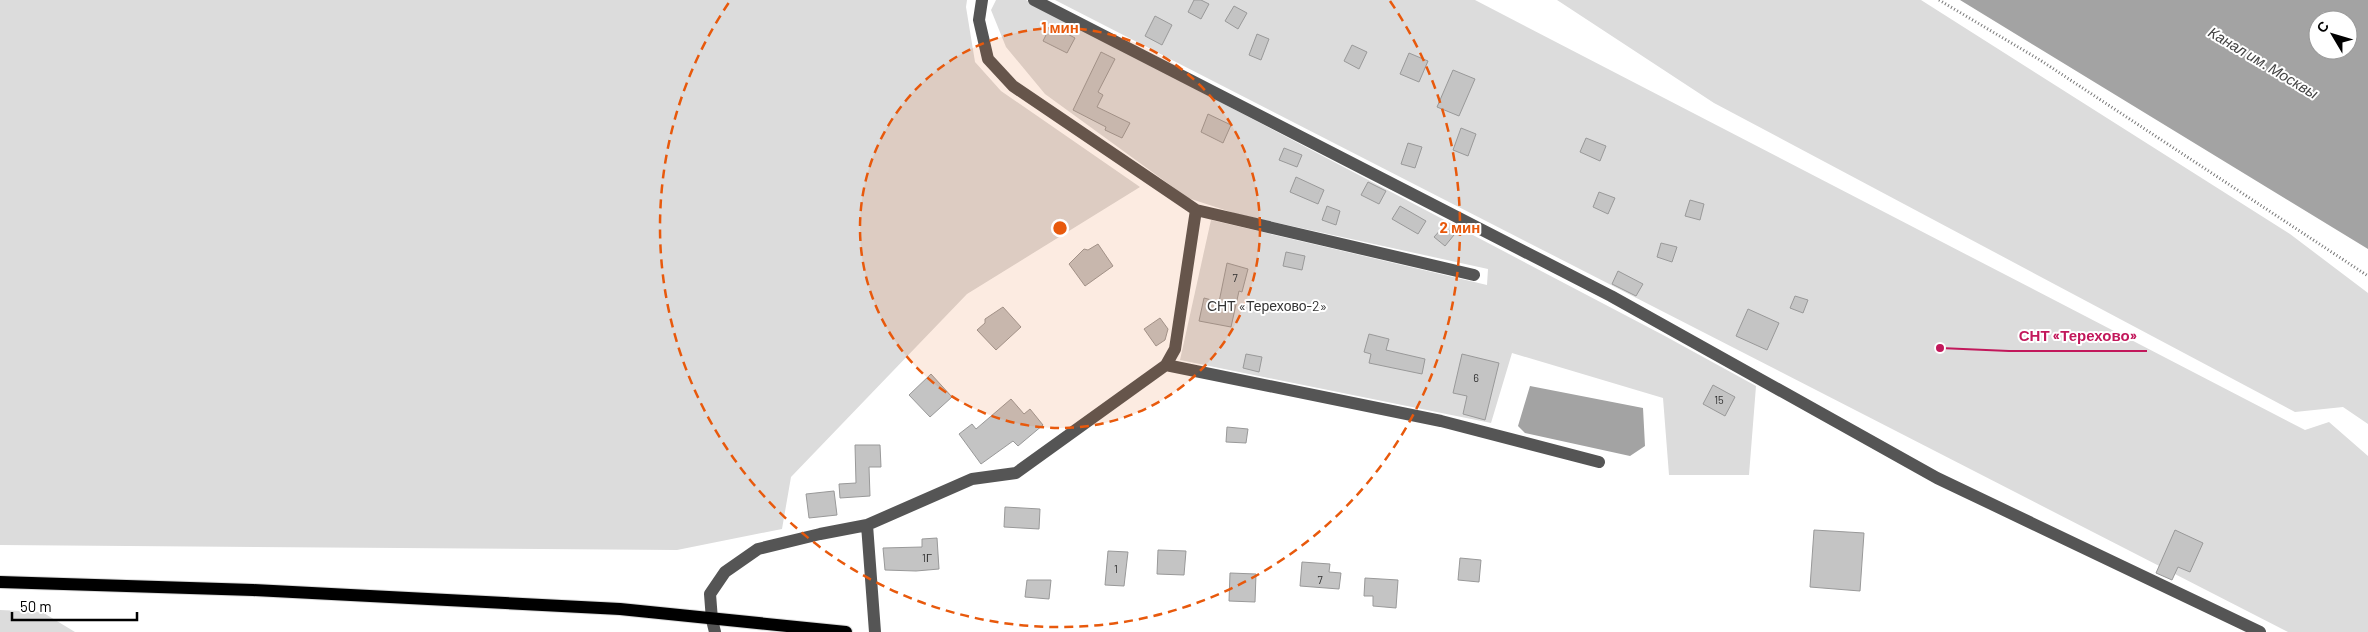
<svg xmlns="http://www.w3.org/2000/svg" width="2368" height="632" font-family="Barlow,sans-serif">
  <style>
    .green { fill: #dcdcdc }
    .water { fill: #a3a3a3; fill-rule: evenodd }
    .building { fill: #c4c4c4; stroke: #999 }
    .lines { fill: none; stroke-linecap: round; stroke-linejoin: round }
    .major-casing { stroke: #dbdbdb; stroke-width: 14 }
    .path { stroke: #777; stroke-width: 3; stroke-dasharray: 1 2.5; stroke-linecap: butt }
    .minor { stroke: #555; stroke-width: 12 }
    .major { stroke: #000; stroke-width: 12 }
    .ring { fill: none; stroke: #e8590c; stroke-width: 2.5; stroke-dasharray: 9 6 }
    .labels { text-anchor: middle; stroke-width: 4; stroke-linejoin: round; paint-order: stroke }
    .number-label { font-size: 11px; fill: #313131 }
    .park-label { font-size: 14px; fill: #333; stroke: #fff }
    .water-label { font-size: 15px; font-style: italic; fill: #444; stroke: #fff }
    .centre { fill: #e8590c; stroke: #fff; stroke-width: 2.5 }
    .ring-label { font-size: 15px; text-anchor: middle; font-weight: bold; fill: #e8590c; stroke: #fff; stroke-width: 4; stroke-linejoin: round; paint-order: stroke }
    .leader { fill: none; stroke: #c2185b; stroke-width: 2 }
    .callout-dot { fill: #c2185b; stroke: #fff; stroke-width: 2 }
    .callout-label { font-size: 15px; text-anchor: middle; font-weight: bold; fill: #c2185b; stroke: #fff; stroke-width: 4; stroke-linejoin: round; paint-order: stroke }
  </style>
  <rect width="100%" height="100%" fill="#fff"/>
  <path class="green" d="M0 0H967L966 7 975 62 1001 91 1140 187 967 294 791 477 782 529 677 550 0 545Z
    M996 0H1026L1663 335 1756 386 1749 475H1669L1663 398 1512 353 1491 423 1180 360 1211 220 1487 285 1488 269 1237 214 1188 198 1045 94 1006 47 991 10Z
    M1055 0H1475L2305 430 2329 422 2368 456V632H2288Z
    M1557 0H1921L2290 234 2368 293V424L2343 407 2295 412 1714 103Z
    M0 610 42 612 75 632H0Z"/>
  <path class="water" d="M1960 0H2368V249ZM2318 20H2348V50H2318Z
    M1530 386 1643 408 1645 446 1630 456 1525 433 1518 426Z"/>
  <path class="building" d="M1194 0H1201L1209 4 1201 19 1188 12Z
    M1234 6 1247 13 1238 29 1225 21Z
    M1155 16 1172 25 1162 45 1145 36Z
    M1051 25 1075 38 1067 53 1043 41Z
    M1257 34 1269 39 1261 60 1249 55Z
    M1352 45 1367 52 1359 69 1344 61Z
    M1101 52 1115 59 1098 92 1103 95 1097 107 1130 123 1122 138 1105 130 1106 127 1073 110Z
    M1409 53 1428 61 1419 82 1400 74Z
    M1453 70 1475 79 1459 116 1437 107Z
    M1208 114 1231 125 1223 143 1201 132Z
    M1461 128 1476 134 1468 156 1453 150Z
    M1586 138 1606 146 1600 161 1580 152Z
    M1408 143 1422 147 1415 168 1401 164Z
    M1284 148 1302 155 1297 167 1279 160Z
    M1296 177 1324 190 1318 204 1290 192Z
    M1368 182 1386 191 1379 204 1361 195Z
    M1599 192 1615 198 1608 214 1593 207Z
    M1690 200 1704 204 1700 220 1685 216Z
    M1327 206 1340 211 1336 225 1322 220Z
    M1400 206 1426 221 1418 234 1392 219Z
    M1444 226 1454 235 1445 246 1434 237Z
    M1661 243 1677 247 1672 262 1657 257Z
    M1098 244 1113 266 1085 286 1069 264 1084 249 1088 250Z
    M1286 252 1305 256 1302 270 1283 266Z
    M1227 263 1248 269 1242 292 1239 291 1231 327 1199 321 1204 298 1219 302Z
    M1618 271 1643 284 1636 296 1612 284Z
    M1795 296 1808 300 1803 313 1790 308Z
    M1003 307 1021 327 996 350 977 330 985 323V319Z
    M1748 309 1779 323 1767 350 1736 336Z
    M1160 318 1168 329 1165 340 1156 346 1144 329Z
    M1369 334 1389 339 1386 350 1425 359 1422 374 1369 363 1371 354 1364 352Z
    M1246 354 1262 357 1259 372 1243 368Z
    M1462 354 1499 363 1485 420 1463 414 1467 396 1453 393Z
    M931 374 952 397 930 417 909 395Z
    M1713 385 1735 397 1725 416 1703 404Z
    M1011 399 1024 414 1030 409 1043 425 1018 446 1013 441 981 464 959 434 972 424 976 429Z
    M1227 427 1248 429 1246 443 1226 442Z
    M855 445H880L881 467H869L870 496 840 498 839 484 856 483Z
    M834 491 837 515 809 518 806 494Z
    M1005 507 1040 509 1039 529 1004 527Z
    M1814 530 1864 533 1860 591 1810 587Z
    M2175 530 2203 543 2190 572 2178 567 2172 580 2156 573Z
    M937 538 939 569 916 571 885 570 883 548 922 547V539Z
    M1158 550 1186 551 1184 575 1157 574Z
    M1108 551 1128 552 1124 586 1105 585Z
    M1460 558 1481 560 1479 582 1458 580Z
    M1302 562 1330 564 1329 572 1341 573 1339 589 1300 586Z
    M1230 573 1256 574 1255 602 1229 601Z
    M1365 578 1398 580 1396 608 1373 606V596H1364Z
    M1027 580H1051L1049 599 1025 597Z"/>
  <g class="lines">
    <defs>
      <path id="major" d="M0 582 253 590 620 609 846 632"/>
    </defs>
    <use href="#major" class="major-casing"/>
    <path class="path" d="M1939 0 2040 60 2368 276"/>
    <path class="minor" d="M982 0 979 20 988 59 1013 86 1196 210
      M1034 0 1611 296 1937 478 2260 632
      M1166 365 1175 349 1196 210 1474 275
      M867 525 875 632
      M715 632 712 620 710 594 725 572 758 549 820 534 867 525 972 479 1016 473 1166 365 1441 421 1599 462"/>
    <use href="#major" class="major"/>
  </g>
  <circle cx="1060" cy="228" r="200" fill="#e8590c" fill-opacity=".12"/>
  <g class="ring">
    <circle cx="1060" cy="228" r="200"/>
    <path d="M1390 1A400 400 0 1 1 730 1"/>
  </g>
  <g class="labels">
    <g class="number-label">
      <text x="1235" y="282">7</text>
      <text x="1476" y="382">6</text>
      <text x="1719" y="404">15</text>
      <text x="927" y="562">1Г</text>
      <text x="1116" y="573">1</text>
      <text x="1320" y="584">7</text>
    </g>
    <g class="park-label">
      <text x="1267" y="311">СНТ «Терехово-2»</text>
    </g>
    <g class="water-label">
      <text transform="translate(2263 63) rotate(31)" y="5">Канал им. Москвы</text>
    </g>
  </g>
  <circle cx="1060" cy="228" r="8" class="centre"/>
  <g class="ring-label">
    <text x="1060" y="33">1 мин</text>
    <text x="1460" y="233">2 мин</text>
  </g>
  <path class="leader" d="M1940 348L2009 351H2147"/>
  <circle class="callout-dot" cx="1940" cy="348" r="5"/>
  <g class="callout-label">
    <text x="2078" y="341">СНТ «Терехово»</text>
  </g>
  <g transform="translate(2333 35) rotate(308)"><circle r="24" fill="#ffffff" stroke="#999999"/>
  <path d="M0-4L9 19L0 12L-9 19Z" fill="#000000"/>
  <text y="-8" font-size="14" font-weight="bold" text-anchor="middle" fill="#000000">С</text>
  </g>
  <path d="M12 612v8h125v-8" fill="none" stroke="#000000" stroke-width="2.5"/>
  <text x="20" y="612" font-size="15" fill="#000000" stroke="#ffffff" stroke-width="4" paint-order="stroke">50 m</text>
</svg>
